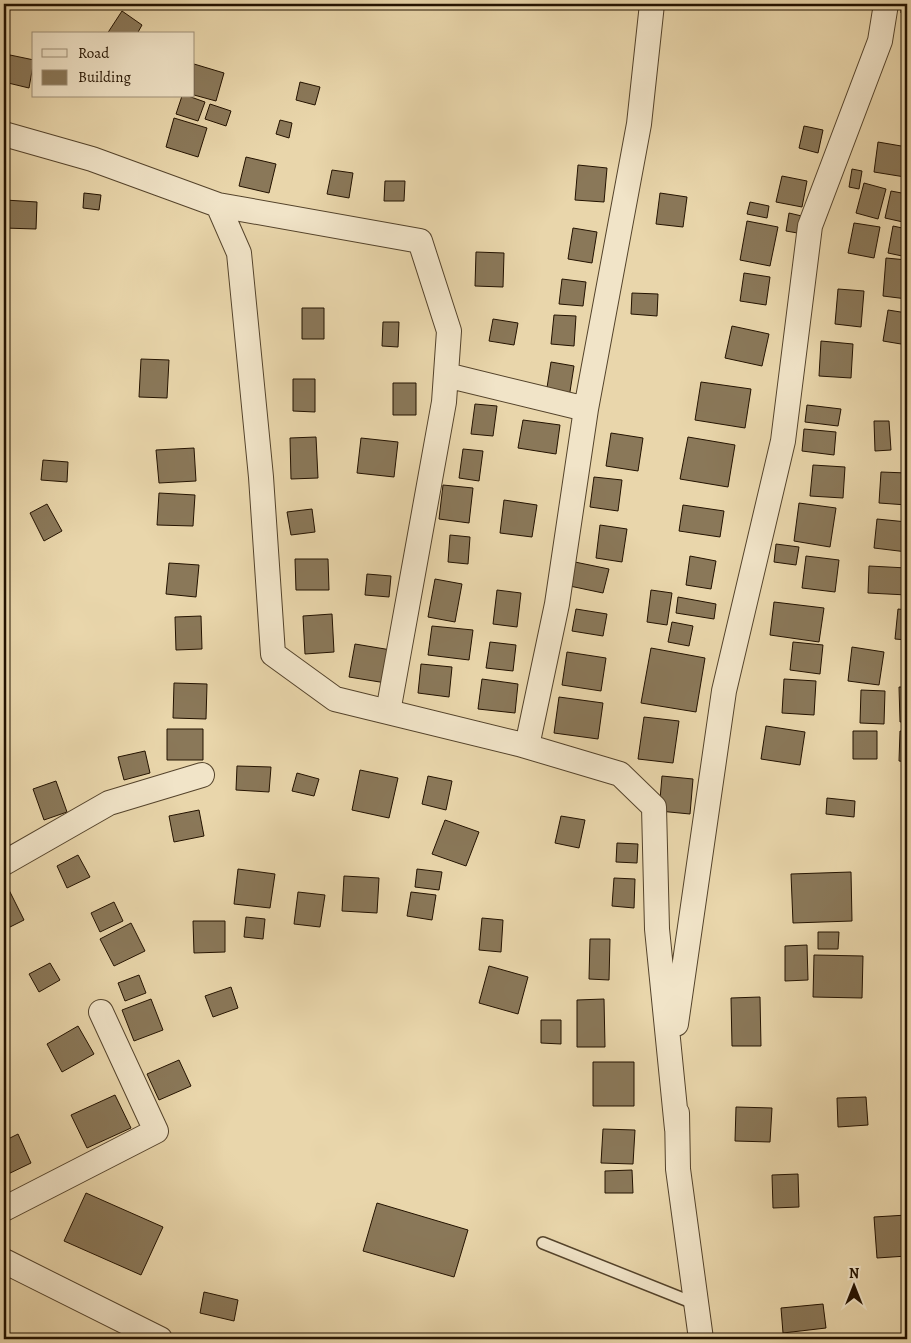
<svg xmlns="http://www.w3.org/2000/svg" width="911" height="1343" font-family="Alegreya,serif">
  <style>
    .building { fill: #8a7859; stroke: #231200 }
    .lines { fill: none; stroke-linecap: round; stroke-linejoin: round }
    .service-casing { stroke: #54432b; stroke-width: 14 }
    .minor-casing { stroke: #54432b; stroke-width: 26 }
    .service { stroke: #f1e4c8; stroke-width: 11 }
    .minor { stroke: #f1e4c8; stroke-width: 24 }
  </style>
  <rect width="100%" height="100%" fill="#e9d6ab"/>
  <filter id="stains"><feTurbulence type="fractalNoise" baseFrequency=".004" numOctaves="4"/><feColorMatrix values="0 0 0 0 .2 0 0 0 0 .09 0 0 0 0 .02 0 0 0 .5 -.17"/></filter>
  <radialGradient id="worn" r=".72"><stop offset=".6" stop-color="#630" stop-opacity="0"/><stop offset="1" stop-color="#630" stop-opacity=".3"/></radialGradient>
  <path class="building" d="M901 4H907V13H901Z
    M122 11 142 25 137 34H107Z
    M10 55 34 60 29 88 4 82Z
    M194 64 224 73 216 101 194 95Z
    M300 82 320 87 315 105 296 100Z
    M182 96H188L205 102 198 121 176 114Z
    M210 104 231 111 226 126 205 119Z
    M174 118 207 128 198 157 166 147Z
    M280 120 292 123 289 138 276 134Z
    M804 126 823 130 818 153 799 148Z
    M878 142 907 147 905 177 874 172Z
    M246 157 276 164 269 193 239 186Z
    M578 165 607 168 604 202 575 200Z
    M852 169 862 171 859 189 849 187Z
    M332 170 353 173 349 198 327 194Z
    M782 176 807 181 802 207 776 202Z
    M385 181H405L404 201H384Z
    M864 183 886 189 878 219 856 213Z
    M891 191 907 194V204L903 222 885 218Z
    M84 193 101 195 99 210 83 208Z
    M660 193 687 197 683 227 656 224Z
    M5 200 37 202 36 229 4 228Z
    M750 202 769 206 767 218 747 214Z
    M789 213 806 217 803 234 786 231Z
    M747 221 778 227 770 266 740 260Z
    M854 223 880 227 874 258 848 253Z
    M893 226 907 229V257L888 253Z
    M573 228 597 232 592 263 568 259Z
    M476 252 504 253 503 287 475 286Z
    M886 258 907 260V299L883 296Z
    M744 273 770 277 766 305 740 301Z
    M562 279 586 282 583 306 559 304Z
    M838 289 864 291 861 327 835 324Z
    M632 293 658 294 657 316 631 314Z
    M302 308H324V339H302Z
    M888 310 907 313V345L883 341Z
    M554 315 576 316 574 346 551 344Z
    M493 319 518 323 514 345 489 341Z
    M383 322H399L398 347 382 346Z
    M732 326 769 334 762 366 725 358Z
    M821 341 853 344 851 378 819 376Z
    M141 359 169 360 167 398 139 397Z
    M551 362 574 366 569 398 546 394Z
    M293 379H315V412L293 411Z
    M701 382 751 389 745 428 695 420Z
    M393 383H416V415H393Z
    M475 404 497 406 493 436 471 434Z
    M807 405 841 409 838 426 805 422Z
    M523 420 560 425 556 454 518 448Z
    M874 421H889L891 450 875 451Z
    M903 424H907V442H903Z
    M804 429 836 432 834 455 802 451Z
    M611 433 643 438 638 471 606 466Z
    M316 437 318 478 291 479 290 438Z
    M688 437 735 445 728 487 680 479Z
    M361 438 398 442 394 477 357 473Z
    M194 448 196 481 159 483 156 450Z
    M463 449 483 451 479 481 459 478Z
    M43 460 68 462 67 482 41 480Z
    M813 465 845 467 843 498 810 496Z
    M881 472 907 473V505L879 503Z
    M594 477 622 480 618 511 590 507Z
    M443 485 473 488 469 523 439 519Z
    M159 493 195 495 193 526 157 525Z
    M504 500 537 505 532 537 500 533Z
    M799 503 836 508 830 547 794 541Z
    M47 504 62 531 44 541 30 513Z
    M683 505 724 511 720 537 679 531Z
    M312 509 315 532 291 535 287 512Z
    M877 519 907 522V552L874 548Z
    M600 525 627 529 622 562 596 558Z
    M450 535 470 537 468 564 448 562Z
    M776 544 799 547 796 565 774 562Z
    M690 556 716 561 711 589 686 585Z
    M806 556 839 560 835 592 802 588Z
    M295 559H328L329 590H296Z
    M570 561 609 569 603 593 565 585Z
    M169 563 199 565 196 597 166 594Z
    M869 566 907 568V595L868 593Z
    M367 574 391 576 389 597 365 595Z
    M435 579 462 584 455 622 428 617Z
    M497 590 521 593 517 627 493 624Z
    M651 590 672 593 667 625 647 622Z
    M678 597 716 604 714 619 676 613Z
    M774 602 824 608 819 642 770 635Z
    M576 609 607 614 603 636 572 631Z
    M898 609 907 610V640L895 639Z
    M332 614 334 652 305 654 303 616Z
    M201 616 202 649 176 650 175 617Z
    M672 622 693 626 689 646 668 642Z
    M432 626 473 630 469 660 428 655Z
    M490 642 516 645 513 671 486 668Z
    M793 642 823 645 820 674 790 670Z
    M355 644 391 650 386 683 349 677Z
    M852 647 884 652 879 685 848 681Z
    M651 648 705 658 696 712 641 703Z
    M567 652 606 658 601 691 562 685Z
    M421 664 452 667 449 697 418 693Z
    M482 679 518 684 515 713 478 709Z
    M784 679 816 681 814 715 782 713Z
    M174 683 207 684 206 719 173 718Z
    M899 687H907V721L900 722Z
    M861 690 885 691 884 724 860 723Z
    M559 697 603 703 598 739 554 733Z
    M644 717 679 721 673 763 638 759Z
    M766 726 805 732 800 765 761 759Z
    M167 729H203V760H167Z
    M853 731H877V759H853Z
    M900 731 907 732V762L899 761Z
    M145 751 150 773 124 780 118 757Z
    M237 766 271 767 269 792 236 790Z
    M360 770 398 778 389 818 352 810Z
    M297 773 319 779 314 796 292 791Z
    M428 776 452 781 446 810 422 804Z
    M662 776 693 779 690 814 659 811Z
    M56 781 67 812 44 820 33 789Z
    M827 798 855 801 854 817 826 814Z
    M199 810 204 836 174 842 169 816Z
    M561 816 585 820 579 848 555 843Z
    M445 820 479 832 466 866 432 854Z
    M617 843 638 844 637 863 616 862Z
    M78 855 90 877 67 888 57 866Z
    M238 869 275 874 270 908 234 904Z
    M417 869 442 872 439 890 415 887Z
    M851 872 852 921 793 923 791 874Z
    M344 876 379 878 377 913 342 911Z
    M614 878 635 879 634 908 612 906Z
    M7 886 24 920 4 930V888Z
    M902 888H907V916H902Z
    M298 892 325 895 320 927 294 924Z
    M411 892 436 895 432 920 407 916Z
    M114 902 123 921 100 932 91 913Z
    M246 917 265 919 263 939 244 937Z
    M482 918 503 920 501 952 479 950Z
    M193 921H225V952L194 953Z
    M131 923 145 951 114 966 100 939Z
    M818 932H839L838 949H818Z
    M590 939H610L609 980 589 979Z
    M807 945 808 980 785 981V946Z
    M814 955 863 956 862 998 813 997Z
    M50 963 60 980 39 992 29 974Z
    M489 966 528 977 518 1014 479 1003Z
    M139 975 146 993 125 1001 118 983Z
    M231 987 238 1008 213 1017 205 996Z
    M760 997 761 1046H732L731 998Z
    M151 999 163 1030 134 1041 122 1010Z
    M604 999 605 1047H577V1000Z
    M541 1020H561V1044L541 1043Z
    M78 1026 94 1054 62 1072 47 1044Z
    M179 1060 191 1086 159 1100 147 1074Z
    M593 1062H634V1106H593Z
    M115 1095 131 1128 87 1148 71 1115Z
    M866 1097 868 1125 838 1127 837 1098Z
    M736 1107 772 1108 770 1142 735 1141Z
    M603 1129 635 1130 633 1164 601 1163Z
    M18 1134 31 1163 4 1176V1141Z
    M632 1170 633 1193H605V1171Z
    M798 1174 799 1207 773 1208 772 1175Z
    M86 1193 163 1227 141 1275 64 1241Z
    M377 1203 468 1230 454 1277 363 1251Z
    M907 1215V1256L877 1258 874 1217Z
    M204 1292 238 1300 234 1321 200 1313Z
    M823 1304 826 1328 783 1333 781 1308Z"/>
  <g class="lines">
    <defs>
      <path id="service" d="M543 1243 696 1304"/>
      <path id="minor" d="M4 134 92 159 218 205 239 253 261 477 273 654 335 699 519 744 620 774 654 807 657 929 677 1129
        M218 205 420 241 449 331 444 402 388 712
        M446 375 586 409 557 604 527 746
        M586 409 639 124 652 4
        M4 863 109 803 202 775
        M676 1024 724 691 783 441 810 226 880 41 886 4
        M677 1113 678 1169 701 1339
        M4 1209 156 1131 101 1012
        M4 1261 160 1339"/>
    </defs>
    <use href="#service" class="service-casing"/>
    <use href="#minor" class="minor-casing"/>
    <use href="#service" class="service"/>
    <use href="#minor" class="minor"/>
  </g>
  <rect width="911" height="1343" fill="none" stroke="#e9d6ab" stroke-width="20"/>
  <rect x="5" y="5" width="901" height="1333" fill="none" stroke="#231200" stroke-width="2.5"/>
  <rect x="10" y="10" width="891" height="1323" fill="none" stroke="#231200"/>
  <rect x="32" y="32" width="162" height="65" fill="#f1e4c8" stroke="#9f9078"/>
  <rect x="42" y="49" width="25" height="8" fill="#f1e4c8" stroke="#9f9078"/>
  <text x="78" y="58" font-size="15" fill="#231200">Road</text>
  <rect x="42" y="70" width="25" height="15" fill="#8a7859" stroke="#9f9078"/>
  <text x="78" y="82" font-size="15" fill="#231200">Building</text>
  <g transform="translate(854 1286)" stroke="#f1e4c8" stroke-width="4" paint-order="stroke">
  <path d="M0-4L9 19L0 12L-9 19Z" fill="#231200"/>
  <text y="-8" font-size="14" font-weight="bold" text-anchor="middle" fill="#231200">N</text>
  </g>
  <rect width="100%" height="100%" filter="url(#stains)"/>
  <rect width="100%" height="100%" fill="url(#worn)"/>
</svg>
